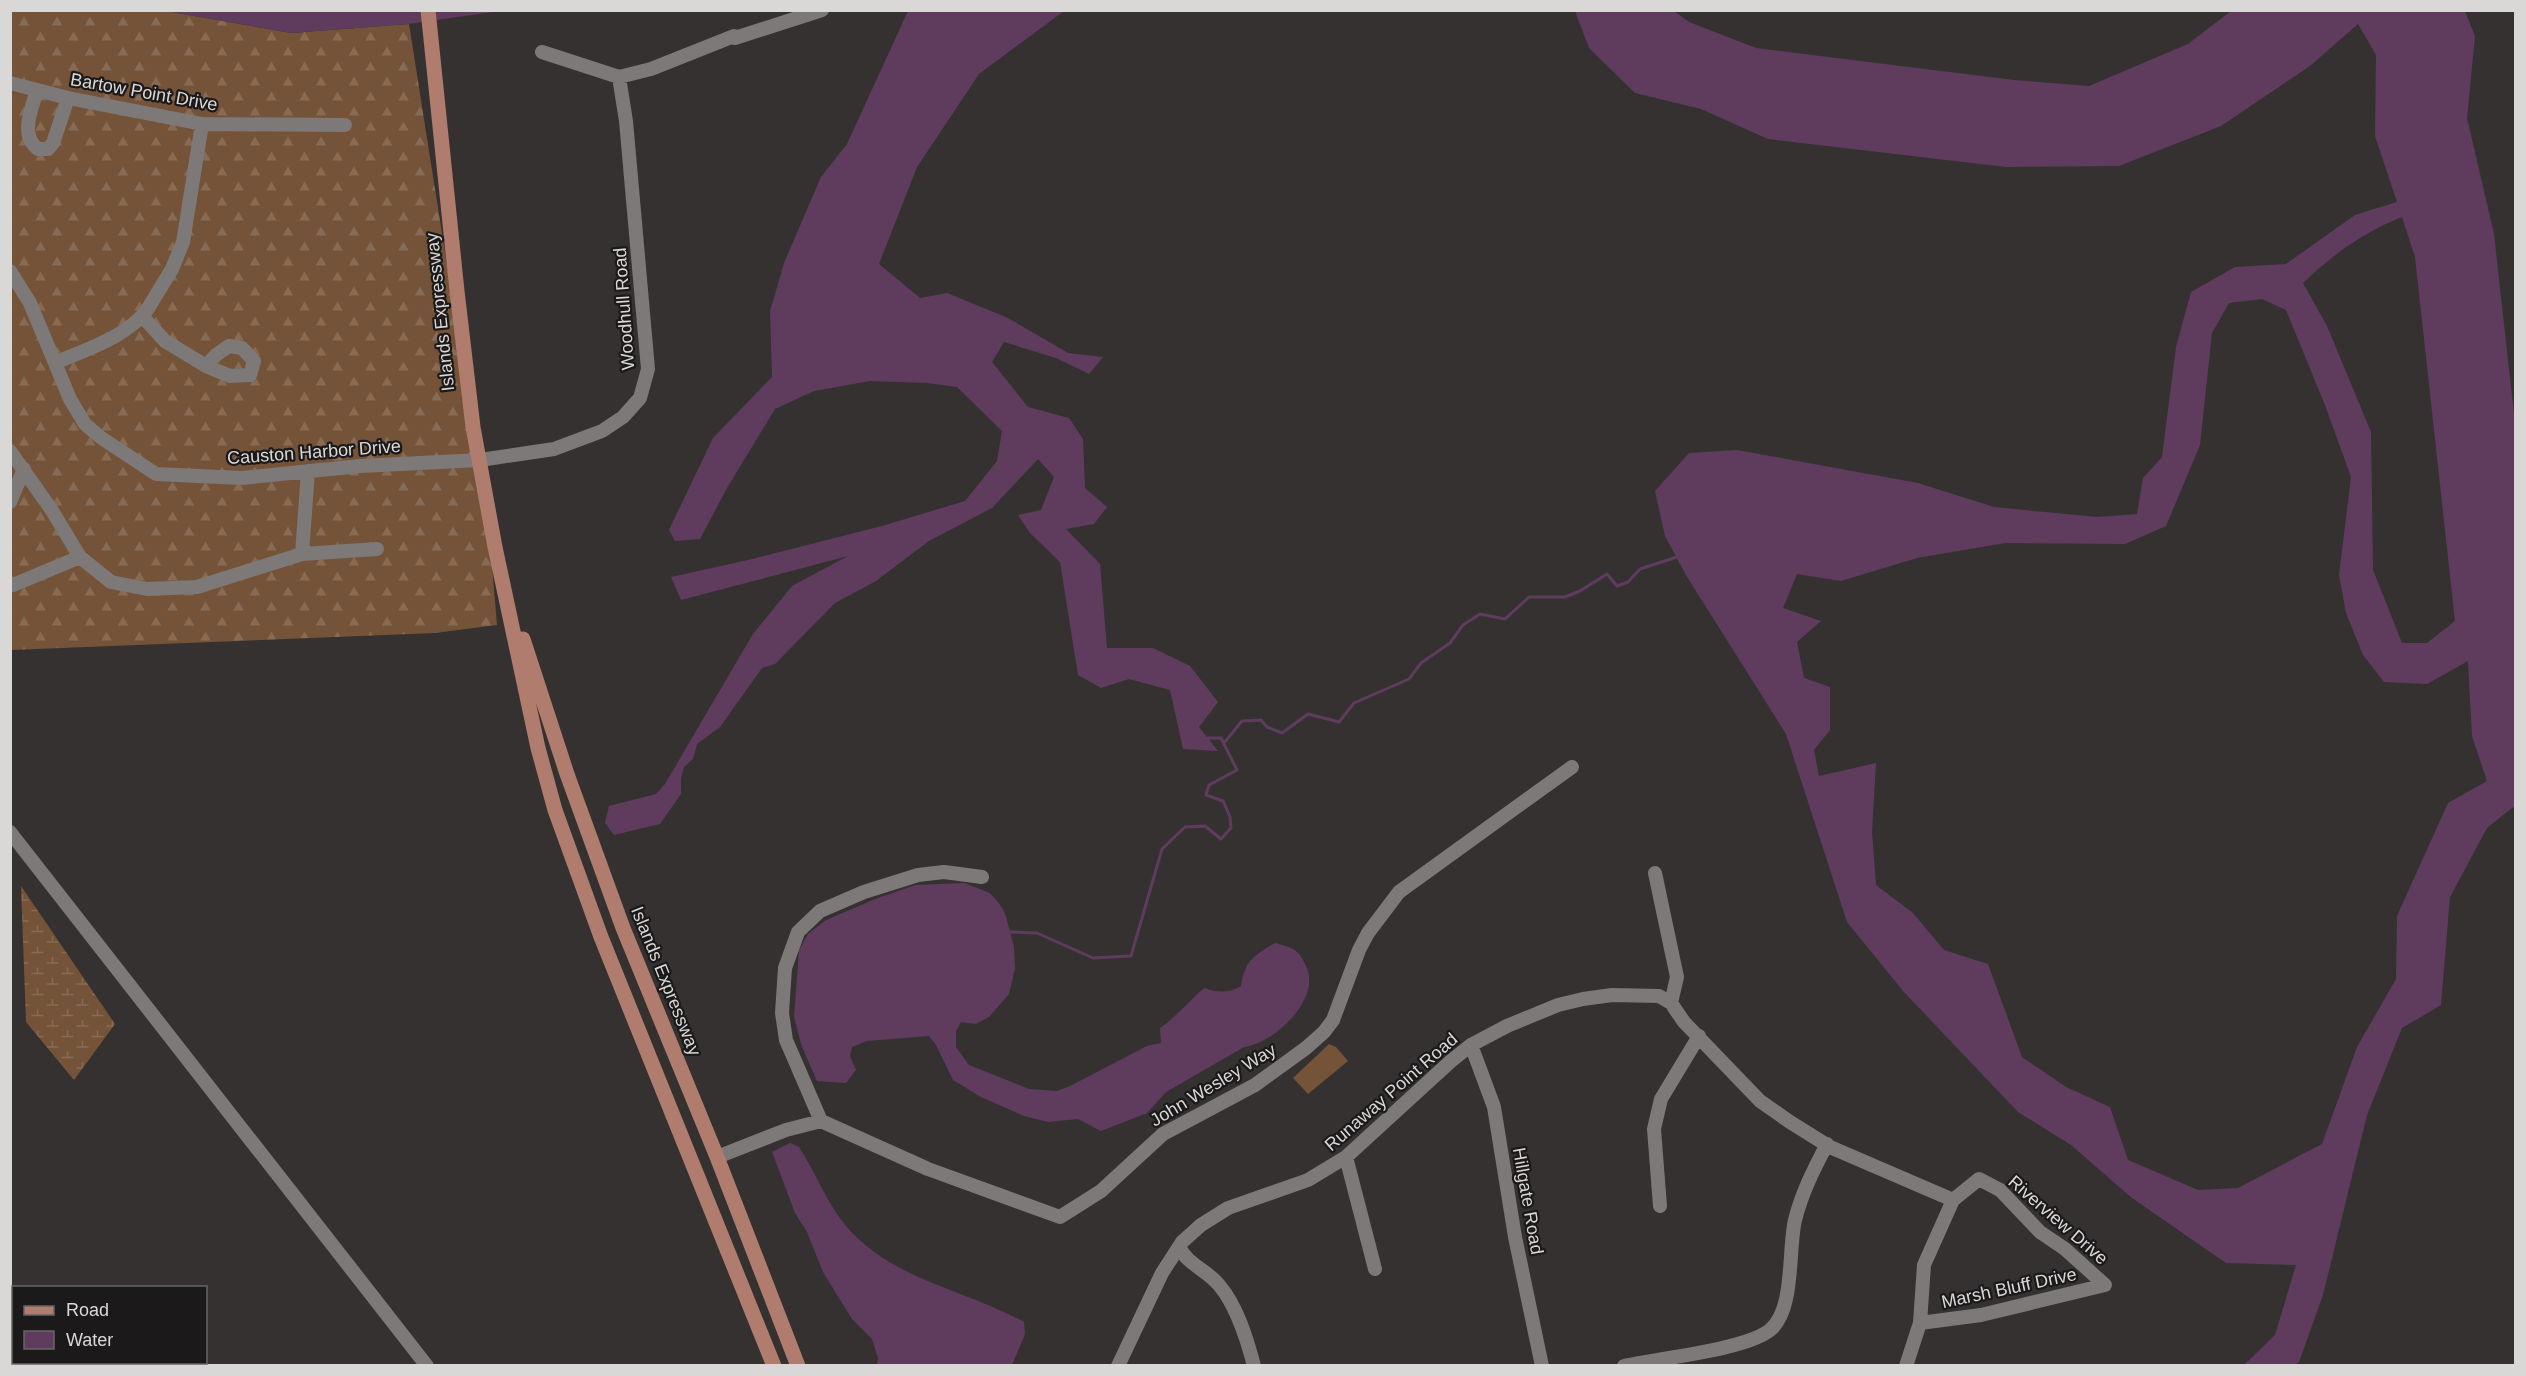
<svg xmlns="http://www.w3.org/2000/svg" width="2526" height="1376" font-family="Arial,sans-serif">
  <style>
    .forest { fill: url(#forest-firs) }
    .wetland { fill: url(#wetland-marsh) }
    .garden { fill: #745339 }
    .water { fill: #5f3c5e; fill-rule: evenodd }
    .lines { fill: none; stroke-linecap: round; stroke-linejoin: round }
    .stream { stroke: #5f3c5e; stroke-width: 3 }
    .minor { stroke: #7d7979; stroke-width: 14 }
    .major { stroke: #af7c6e; stroke-width: 15 }
    .labels { text-anchor: middle; stroke-width: 4.5; stroke-linejoin: round; paint-order: stroke }
    .street-label { font-size: 18px; fill: #dad7d7; stroke: #1b1919 }
  </style>
  <defs>
    <pattern id="forest-firs" width="22" height="20" patternUnits="userSpaceOnUse" patternTransform="scale(1.5)"><rect width="22" height="20" fill="#745339"/><path d="M5 1l3.5 6h-7zM16 11l3.5 6h-7z" fill="#876b55"/></pattern>
    <pattern id="wetland-marsh" width="20" height="14" patternUnits="userSpaceOnUse" patternTransform="scale(1.5)"><rect width="20" height="14" fill="#745339"/><path d="M1 5h8M5 5V1M11 12h8M15 12V8" fill="none" stroke="#876b55"/></pattern>
  </defs>
  <rect width="100%" height="100%" fill="#353131"/>
  <path class="forest" d="M10 11H166L291 33 409 24 489 531 497 625 435 633 11 650Z"/>
  <path class="wetland" d="M21 886 115 1024 74 1080 26 1022Z"/>
  <path class="garden" d="M1329 1044 1336 1047 1348 1061 1308 1094 1293 1078Z"/>
  <path class="water" d="M166 11H500L408 24 291 33Z
    M908 11H1064L979 74 917 167 879 264 920 298 947 293 1008 318 1068 353 1103 357 1089 374 1056 358 1004 342 992 362 1028 407 1069 418 1083 439 1085 488 1107 507 1094 524 1066 529 1100 564 1107 648H1153L1190 666 1218 702 1199 727 1218 751 1183 749 1170 690 1129 679 1101 688 1078 675 1060 562 1030 533 1018 515 1041 510 1054 477 1038 459 992 508 929 541 876 581 835 603 775 664 762 668 720 727 697 744 693 759 684 767 681 779V794L660 824 614 835 605 823 609 806 656 794 665 784 753 634 792 586 848 556 681 600 671 577 748 560 882 526 965 501 997 461 1002 431 957 387 927 383 870 381 814 391 775 409 727 488 700 539 675 541 669 530 713 438 772 377 770 311 784 263 821 177 847 144Z
    M1575 11H1674L1689 22 1756 48 2014 80 2089 86 2188 44 2231 11H2465L2475 36 2467 118 2494 234 2515 423V810L2513 807 2487 828 2450 897 2441 1005 2402 1028 2367 1115 2323 1295 2299 1362 2294 1365H2244L2275 1335 2296 1265 2226 1263 2132 1198 2071 1145 2018 1112 1903 991 1847 922 1786 734 1686 575 1665 536 1655 491 1689 453 1737 450 1918 483 1994 507 2097 517 2137 514 2143 478 2162 457 2176 347 2191 292 2235 267 2286 264 2355 215 2397 202 2375 136 2376 55 2358 24 2310 66 2221 126 2119 166 2006 167 1768 139 1701 109 1635 93 1589 48ZM2402 217 2415 257 2455 621 2427 643H2402L2373 570 2371 432 2327 326 2303 283C2331 256 2365 231 2402 217ZM2262 299 2286 310 2325 405 2351 477 2339 575 2346 613 2363 655 2384 682 2427 684 2468 661 2472 736 2487 781 2448 803 2397 916 2396 979 2357 1047 2322 1144 2238 1188 2198 1190 2128 1160 2110 1107 2066 1087 2022 1057 1988 964 1944 950 1913 913 1876 885 1872 832 1876 763 1819 776 1814 750 1830 730V687L1804 678 1797 642 1821 621 1783 608 1797 574 1841 581 1917 558 2005 543 2125 544 2166 526 2200 445 2212 333 2229 303Z
    M964 883 990 893 998 902 1005 913 1014 947 1015 968 1009 994 989 1017 976 1024 961 1022 956 1031V1047L969 1065 1029 1089 1057 1091 1070 1086 1147 1046 1161 1043 1160 1028C1177 1016 1189 1001 1204 988 1217 993 1229 993 1241 986 1245 960 1254 956 1275 943 1282 945 1292 947 1297 952 1300 954 1303 960 1305 964 1324 997 1275 1043 1244 1047L1166 1092 1147 1113 1101 1131 1078 1119 1048 1122 1024 1116 981 1097 953 1080 936 1045 929 1036 867 1041 852 1047 850 1056 856 1070 846 1083 817 1081 802 1047 794 1017 799 950 808 934 826 920 875 899 916 885Z
    M790 1143 799 1147C816 1173 826 1202 846 1226 892 1280 964 1289 1024 1322L1025 1334 1012 1365H877L878 1358 872 1339 852 1319 823 1272 807 1232 795 1213 772 1152Z"/>
  <g class="lines">
    <path class="stream" d="M1224 743 1242 721 1261 720 1267 727 1282 733 1308 714 1339 722 1354 703 1409 679 1421 663 1450 643 1463 625 1480 614 1505 619 1529 597H1565L1580 591 1607 574 1617 586 1628 582 1640 569 1677 557
      M1010 932 1037 933 1093 958 1131 956 1162 849 1185 827 1205 826 1221 839 1231 828 1230 817 1223 801 1206 795 1209 785 1237 770 1221 738H1208"/>
    <path class="minor" d="M542 52 619 77 651 69 734 36 735 38 822 10
      M10 83 68 98 202 124 345 125
      M37 90C32 109 19 135 38 149H48L53 143 68 98
      M10 271 30 303 70 399 85 424 100 437 156 474 242 478 360 466 480 460 554 449 602 431 623 417 640 398 648 369 626 121 619 77
      M142 316 165 341 206 366 230 376 250 375 254 361 242 348 229 346 216 355 206 366
      M55 363C86 349 125 338 147 310L172 269 183 242 202 124
      M10 451 51 509 80 557 111 582 147 589 197 587 302 554 377 549
      M10 502 24 469
      M302 554 308 471
      M10 583 13 585 80 557
      M10 832 427 1366
      M1655 873 1677 977 1671 1003
      M1471 1045 1494 1107 1515 1237 1542 1366
      M821 1121 786 1040 782 1013 785 968 798 932 820 911 864 892 918 875 944 872 982 877
      M717 1157 786 1130 821 1121 928 1169 1060 1217 1101 1191 1163 1134 1255 1085 1306 1048 1324 1032 1333 1020 1359 950 1368 933 1399 892 1572 767
      M1346 1157 1375 1269
      M1660 1206 1654 1129 1661 1099 1699 1036
      M1179 1247C1188 1265 1207 1270 1219 1285 1237 1306 1247 1339 1254 1366
      M1118 1366 1162 1273 1182 1242 1201 1225 1228 1208 1308 1180 1346 1157 1451 1061 1471 1045 1507 1026 1558 1005 1583 999 1612 995 1659 996 1671 1003 1684 1022 1760 1101 1790 1122 1830 1147 1953 1200
      M1624 1366C1659 1358 1745 1350 1770 1330 1795 1310 1788 1249 1795 1220 1802 1192 1814 1169 1827 1144
      M1906 1366 1920 1323 1924 1265 1953 1200 1979 1179 2000 1190 2040 1232 2065 1249 2105 1285 1981 1315 1920 1323"/>
    <path class="major" d="M428 10 457 291 473 427 495 547 538 748 555 810 601 937 774 1366
      M523 639 567 774 623 928 717 1157 798 1366"/>
  </g>
  <g class="labels">
    <g class="street-label">
      <text transform="translate(144 92) rotate(10)" y="6">Bartow Point Drive</text>
      <text transform="translate(624 309) rotate(-94)" y="6">Woodhull Road</text>
      <text transform="translate(440 312) rotate(-96)" y="6">Islands Expressway</text>
      <text transform="translate(314 452) rotate(-4)" y="6">Causton Harbor Drive</text>
      <text transform="translate(666 981) rotate(68)" y="6">Islands Expressway</text>
      <text transform="translate(1213 1085) rotate(-31)" y="6">John Wesley Way</text>
      <text transform="translate(1391 1092) rotate(-41)" y="6">Runaway Point Road</text>
      <text transform="translate(1528 1201) rotate(80)" y="6">Hillgate Road</text>
      <text transform="translate(2058 1220) rotate(41)" y="6">Riverview Drive</text>
      <text transform="translate(2009 1288) rotate(-12)" y="6">Marsh Bluff Drive</text>
    </g>
  </g>
  <rect width="2526" height="1376" fill="none" stroke="#dad7d7" stroke-width="24"/>
  <rect x="12" y="1286" width="195" height="78" fill="#1b1919" stroke="#676565" stroke-width="1.5"/>
  <rect x="24" y="1306" width="30" height="9" fill="#af7c6e" stroke="#676565" stroke-width="1.5"/>
  <text x="66" y="1316" font-size="18" fill="#dad7d7">Road</text>
  <rect x="24" y="1331" width="30" height="18" fill="#5f3c5e" stroke="#676565" stroke-width="1.5"/>
  <text x="66" y="1346" font-size="18" fill="#dad7d7">Water</text>
</svg>
